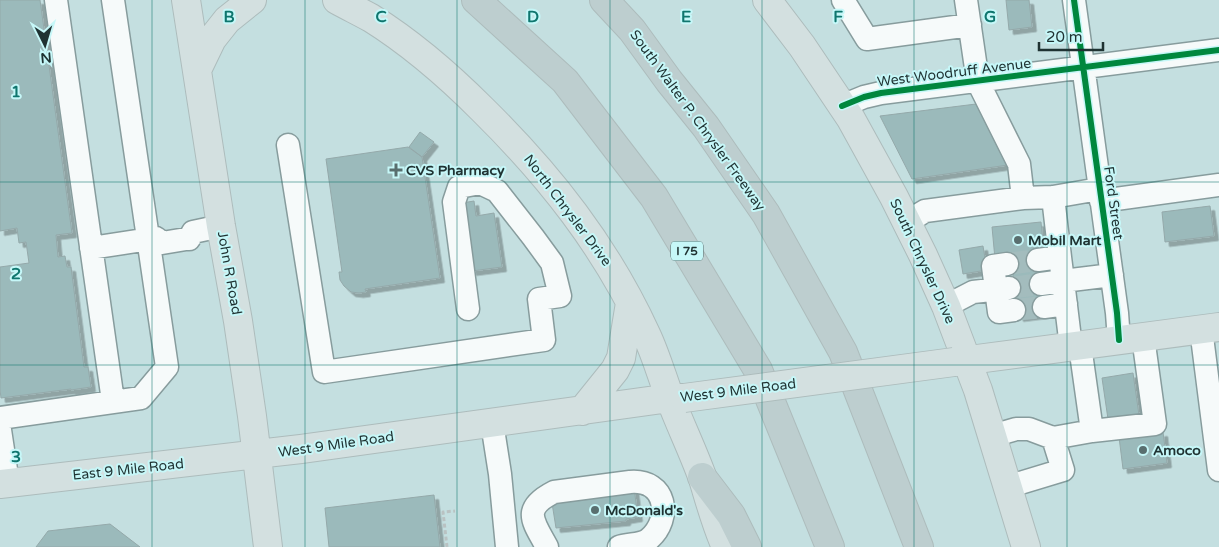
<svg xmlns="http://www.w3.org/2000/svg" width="1219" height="547" font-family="'Varela Round',sans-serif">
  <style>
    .building { fill: #9bbabb; stroke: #94a9aa; filter: url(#shadow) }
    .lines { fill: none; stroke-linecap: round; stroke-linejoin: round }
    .minor-tunnel { stroke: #a3bcbd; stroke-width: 22; stroke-dasharray: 22 11; stroke-linecap: butt }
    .minor-casing { stroke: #879c9d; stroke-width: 25 }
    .major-casing { stroke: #adbcbc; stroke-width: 30 }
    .highway-casing { stroke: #adbcbc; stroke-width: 30 }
    .path { stroke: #b9c2c2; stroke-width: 3; stroke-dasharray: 4 2.5; stroke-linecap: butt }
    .minor { stroke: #f6fafa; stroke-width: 22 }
    .major { stroke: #d3e0e0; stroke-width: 28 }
    .highway { stroke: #bdcecf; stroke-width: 28 }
    .major-bridge-casing { stroke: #adbcbc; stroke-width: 30; stroke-linecap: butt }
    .major-bridge { stroke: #d3e0e0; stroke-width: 28 }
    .cycleway-casing { stroke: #c6f7f8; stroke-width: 9 }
    .cycleway { stroke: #00873e; stroke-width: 6 }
    .grid { fill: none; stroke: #0f766e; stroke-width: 1; stroke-opacity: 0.55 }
    .poi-dot { fill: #596f6f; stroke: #c6f7f8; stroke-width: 2 }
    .labels { text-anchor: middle; stroke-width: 4; stroke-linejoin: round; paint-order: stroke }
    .shield { fill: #c6f7f8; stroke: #516d6d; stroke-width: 1 }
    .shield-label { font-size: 12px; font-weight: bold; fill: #1f3232 }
    .street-label { font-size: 14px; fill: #1f3232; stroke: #c6f7f8 }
    .poi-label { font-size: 14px; font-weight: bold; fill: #1f3232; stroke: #c6f7f8; text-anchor: start }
    .grid-label { font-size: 16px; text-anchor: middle; font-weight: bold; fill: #0f766e; stroke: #c6f7f8; stroke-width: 4; stroke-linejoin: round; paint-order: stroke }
  </style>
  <defs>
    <filter id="shadow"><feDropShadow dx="4.5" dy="4.5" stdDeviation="0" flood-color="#0004"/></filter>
  </defs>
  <rect width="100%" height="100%" fill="#c4dfe0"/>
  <path class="building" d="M0 0H40L72 233 56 235 58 257 65 256 67 267H71L84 367H88L91 387 71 390V389L1 398 0 390V267L29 263 26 242 19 243 17 228 0 231Z
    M1006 0H1029L1032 27 1009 30Z
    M976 104 1008 165 912 179 880 116Z
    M420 132 434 142 422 157 409 147Z
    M408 147 422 157 440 278 365 289 366 292 359 293 351 292 344 286 340 280 339 272H342L326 159Z
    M474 201 476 216 494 213 502 267 472 271 462 203Z
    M1210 206 1214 236 1165 242 1162 212Z
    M1041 222 1044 253 995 259 992 227Z
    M983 246 987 270 963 274 959 250Z
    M1041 257 1050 313 1019 317 1011 262Z
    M1133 373 1140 422 1109 426 1102 378Z
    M1163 432 1167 463 1123 469 1119 437Z
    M634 488 638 517 626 519V521L556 528 552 503Z
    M434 495 440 547H329L325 508Z
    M110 524 140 547H36L48 531Z"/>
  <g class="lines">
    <path class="minor-tunnel" d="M1007 264 1038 260
      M1010 288 1041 284
      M1014 310 1044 307"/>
    <defs>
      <path id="minor" d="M56 0 113 401
        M843 0 867 39 970 25
        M966 0 978 82 1019 164 1023 198
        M1074 0 1117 313 1119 340
        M842 106 864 97 881 93 1219 50
        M288 145 324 372 544 340 539 299 560 296 552 263 533 237 497 191 480 183 459 187 454 202 468 309
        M1053 197 1060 257
        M1101 201 1219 185
        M907 222 925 211 1023 198 1053 197 1099 189
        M156 238 162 243 186 239H189L193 232 221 226
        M91 248 156 238
        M1038 260 1060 257 1063 281 1112 275
        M1007 264 993 266 999 312 1014 310
        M1041 284 1063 281 1071 347
        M946 306 973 292 1009 288
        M1044 307 1066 304
        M1201 329 1219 470
        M1080 346 1092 431 1155 424 1143 337
        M0 418 141 398 167 367 113 0
        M492 423 500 474 507 547
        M0 430 8 483
        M992 436 1016 429H1029L1053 438 1092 431
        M1007 487 1063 470 1053 438
        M547 547C533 521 521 509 554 492L630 482C666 479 673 518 649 539 641 546 628 543 619 547"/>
      <path id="major" d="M186 0 221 226 238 321 252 416 268 547
        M337 0C348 6 360 12 371 18 411 43 448 75 482 109 550 176 606 247 646 334 656 355 662 377 670 398 680 425 693 451 703 479 710 502 716 525 726 547
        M767 0 802 46 851 119 894 197 923 255 946 306 978 390 1026 547
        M197 70 212 39 227 20 252 0
        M954 362 1219 327
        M582 411 615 370 621 358 630 303
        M0 484 301 449 670 398H684"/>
      <path id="highway" d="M476 0 565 81 654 197 758 370 830 547
        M604 0 632 30 669 81 706 127 766 214 843 352 919 547
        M702 477 731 515 747 547"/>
    </defs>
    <use href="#minor" class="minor-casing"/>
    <use href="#major" class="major-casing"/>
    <use href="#highway" class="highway-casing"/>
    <path class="path" d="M447 547 443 512 455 511"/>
    <use href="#minor" class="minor"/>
    <use href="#major" class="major"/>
    <use href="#highway" class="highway"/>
    <defs>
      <path id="major-bridge" d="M684 398 954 362"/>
    </defs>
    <use href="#major-bridge" class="major-bridge-casing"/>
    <use href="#major-bridge" class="major-bridge"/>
    <defs>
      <path id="cycleway" d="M1074 0 1117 313 1119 340
        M842 106 864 97 881 93 1219 50"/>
    </defs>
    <use href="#cycleway" class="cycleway-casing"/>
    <use href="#cycleway" class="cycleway"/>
  </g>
  <path class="grid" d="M152 0V547M305 0V547M457 0V547M610 0V547M762 0V547M914 0V547M1067 0V547M0 182H1219M0 365H1219"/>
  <g class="poi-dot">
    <path d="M393.5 162.5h5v5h5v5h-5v5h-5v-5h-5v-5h5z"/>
    <circle cx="1018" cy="240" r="5"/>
    <circle cx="1143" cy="450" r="5"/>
    <circle cx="595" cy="510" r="5"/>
  </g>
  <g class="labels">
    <rect class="shield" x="671" y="241.5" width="32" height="19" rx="4"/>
    <g class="shield-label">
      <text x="687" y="255">I 75</text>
    </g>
    <g class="street-label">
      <text transform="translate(954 72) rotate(-7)" y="5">West Woodruff Avenue</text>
      <text transform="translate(698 120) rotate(54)" y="5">South Walter P. Chrysler Freeway</text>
      <text transform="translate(1114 203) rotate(82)" y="5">Ford Street</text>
      <text transform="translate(568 210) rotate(53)" y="5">North Chrysler Drive</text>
      <text transform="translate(923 261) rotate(65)" y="5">South Chrysler Drive</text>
      <text transform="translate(230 273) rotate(80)" y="5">John R Road</text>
      <text transform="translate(738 390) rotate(-7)" y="5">West 9 Mile Road</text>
      <text transform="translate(336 444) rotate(-8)" y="5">West 9 Mile Road</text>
      <text transform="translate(128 469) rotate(-6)" y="5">East 9 Mile Road</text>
    </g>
    <g class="poi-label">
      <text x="406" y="175">CVS Pharmacy</text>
      <text x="1028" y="245">Mobil Mart</text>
      <text x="1153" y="455">Amoco</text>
      <text x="605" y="515">McDonald's</text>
    </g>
  </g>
  <g class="grid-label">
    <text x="229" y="22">B</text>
    <text x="381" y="22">C</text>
    <text x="533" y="22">D</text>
    <text x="686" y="22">E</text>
    <text x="838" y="22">F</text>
    <text x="990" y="22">G</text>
    <text x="16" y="97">1</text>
    <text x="16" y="279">2</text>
    <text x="16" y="462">3</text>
  </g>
  <g transform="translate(45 45) rotate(175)" stroke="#c6f7f8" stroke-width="4" paint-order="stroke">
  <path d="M0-4L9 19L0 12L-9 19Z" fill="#1f3232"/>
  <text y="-8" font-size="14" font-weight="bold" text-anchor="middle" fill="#1f3232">N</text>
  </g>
  <path d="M1039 42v8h64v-8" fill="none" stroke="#1f3232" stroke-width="2.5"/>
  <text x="1046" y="42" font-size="15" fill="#1f3232" stroke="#c6f7f8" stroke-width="4" paint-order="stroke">20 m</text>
</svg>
